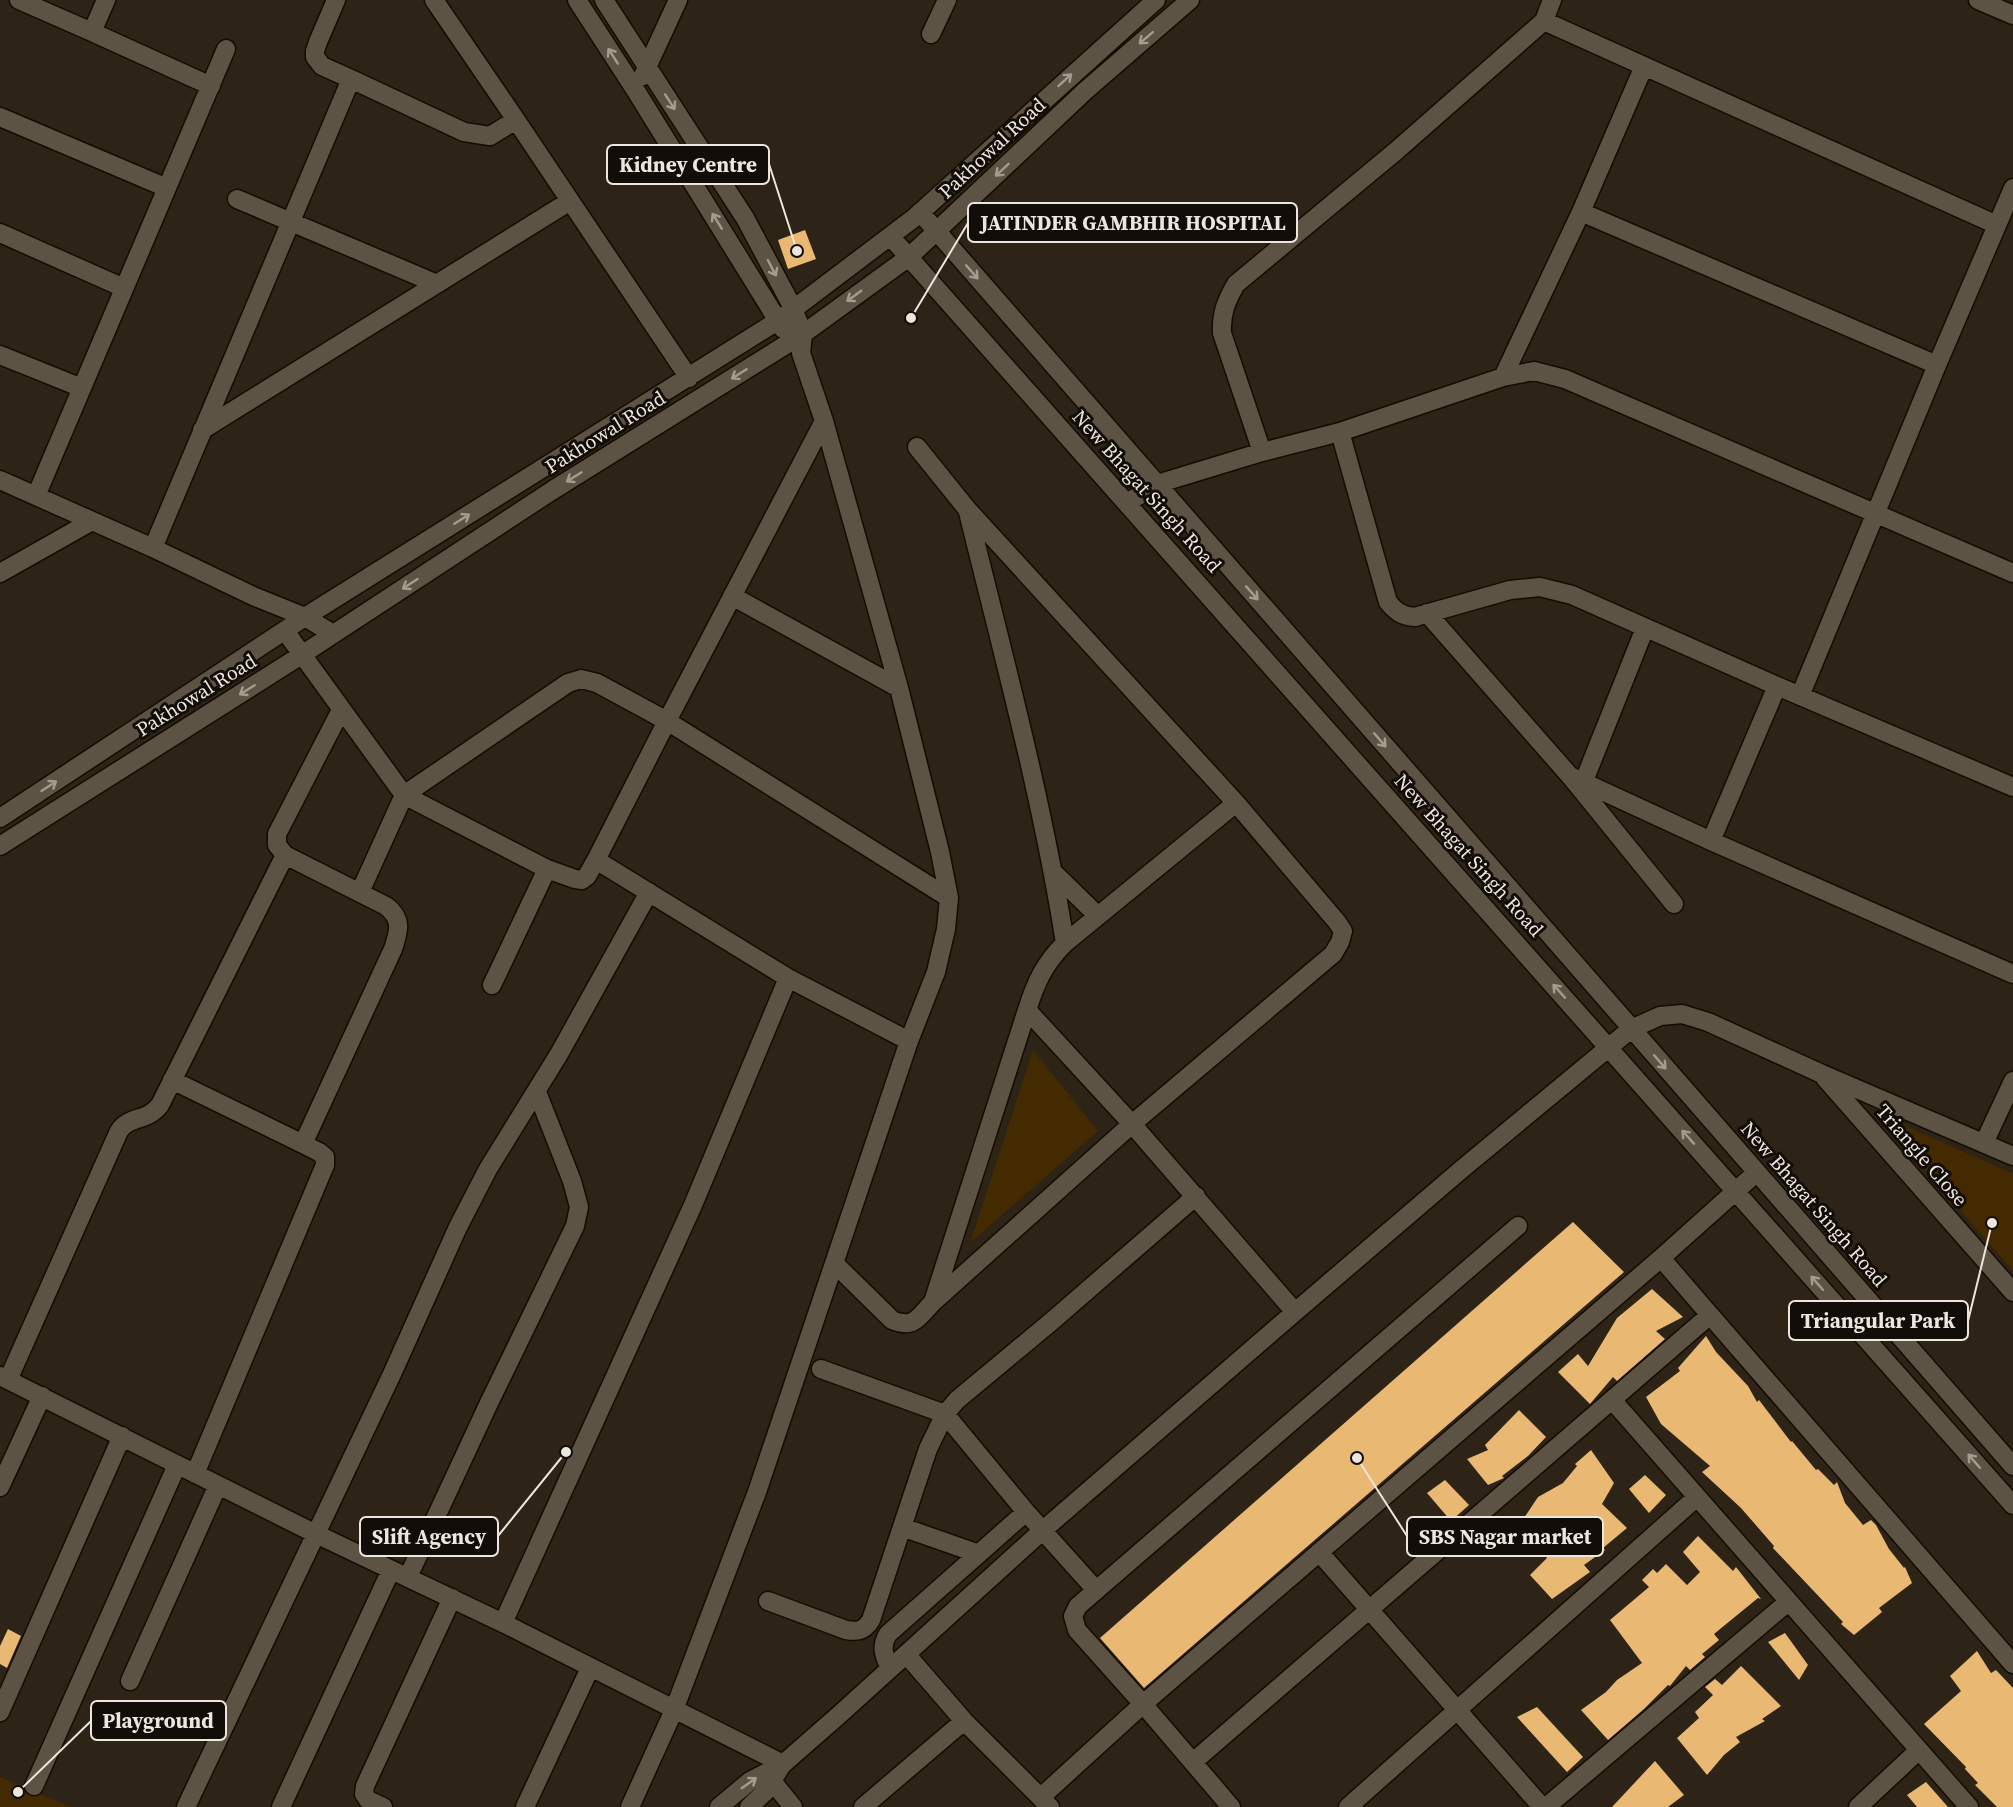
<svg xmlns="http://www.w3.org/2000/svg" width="2013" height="1807" font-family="'Source Serif 4',serif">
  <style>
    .green { fill: #432a00 }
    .building { fill: #e9b974 }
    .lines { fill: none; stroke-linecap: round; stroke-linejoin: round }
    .minor-casing { stroke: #150c02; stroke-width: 21 }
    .minor { stroke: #5d5344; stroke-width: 18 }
    .oneway { stroke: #a59c91 }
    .labels { text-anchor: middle; stroke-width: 6; stroke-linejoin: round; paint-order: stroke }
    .street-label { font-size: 20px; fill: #ede6de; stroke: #120d08 }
    .leader { fill: none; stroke: #ede6de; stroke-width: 2 }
    .callout-dot { fill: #ede6de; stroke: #120d08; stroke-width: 2 }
    .callout { fill: #120d08; stroke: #ede6de; stroke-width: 2 }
    .callout-label { font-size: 21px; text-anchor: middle; font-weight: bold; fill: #ede6de }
  </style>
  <rect width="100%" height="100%" fill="#2d2316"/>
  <path class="green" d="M1033 1050 1098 1131 970 1243Z
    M1875 1112 2013 1174V1271Z
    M0 1777 71 1807H0Z"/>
  <path class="building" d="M805 230 816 259 788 269 778 240Z
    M1573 1222 1624 1272 1144 1688 1100 1638Z
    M1652 1289 1683 1317 1656 1331 1665 1339 1617 1381 1613 1377 1590 1404 1558 1372 1578 1354 1588 1366 1617 1318Z
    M1706 1336 1716 1352 1748 1386 1757 1402 1759 1400 1791 1442 1792 1441 1816 1470 1818 1469 1834 1485 1837 1482 1845 1503 1863 1525 1871 1520 1876 1525 1889 1549 1904 1568 1905 1567 1912 1583 1879 1608 1882 1612 1854 1635 1841 1624 1843 1622 1773 1548 1774 1546 1741 1508 1702 1472 1710 1466 1661 1424 1646 1397 1680 1371 1678 1368Z
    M1519 1410 1546 1437 1528 1456 1502 1476 1504 1478 1488 1485 1467 1459 1488 1450 1485 1445Z
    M1591 1450 1614 1483 1602 1504 1627 1528 1603 1548 1605 1550 1584 1565 1590 1572 1552 1599 1530 1575 1547 1558 1520 1524 1538 1497 1563 1483 1577 1466 1575 1464Z
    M1645 1475 1666 1495 1649 1513 1629 1489Z
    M1445 1480 1469 1505 1451 1521 1427 1493Z
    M1698 1536 1733 1571 1736 1567 1761 1599 1758 1598 1714 1634 1719 1640 1702 1654 1705 1657 1690 1670 1686 1666 1670 1686 1668 1685 1644 1709 1608 1740 1581 1710 1606 1692 1617 1680 1642 1663 1610 1620 1649 1587 1642 1580 1653 1569 1657 1573 1666 1564 1687 1585 1700 1572 1683 1552Z
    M8 1629 21 1636 7 1668 0 1664V1646Z
    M1785 1633 1808 1665 1799 1680 1768 1642Z
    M1977 1651 1991 1673 1996 1670 2013 1688V1807H1997L1975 1785 1978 1783 1965 1769 1966 1767 1924 1724 1961 1691 1950 1676Z
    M1741 1666 1781 1706 1762 1719 1765 1721 1736 1737 1740 1742 1724 1755 1707 1775 1677 1738 1699 1718 1695 1712 1713 1695 1705 1687 1715 1679 1722 1685Z
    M1537 1707 1583 1757 1567 1772 1517 1717Z
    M1655 1761 1684 1795 1668 1807H1612Z
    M1926 1782 1948 1807H1917L1907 1795Z"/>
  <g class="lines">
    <defs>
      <path id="minor" d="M19 0 92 32
        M106 0 92 32 211 86
        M336 0 318 42 315 51V57L322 66 351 79
        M434 0 516 120
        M577 0 636 91 783 329
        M604 0 745 218 793 308 803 334 801 353 824 421 899 688 940 852 949 898 946 929 936 972 909 1041
        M1552 0 1544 21 1396 151 1236 284C1226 301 1221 314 1222 333L1262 452 1340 432 1388 602C1396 612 1402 616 1415 617L1510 590 1540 587 1572 595 1777 686 2013 787
        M1978 0 2013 15
        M1544 21 1997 225
        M931 34 947 0
        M643 76 678 0
        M0 117 167 188
        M237 199 437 284
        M920 212 2013 1466
        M1581 212 1937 365
        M0 233 124 288
        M890 236 2013 1505
        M0 355 82 388
        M1503 377 1581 212 1644 66
        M202 430 570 201
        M1340 432 1503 377 1534 371 1565 379 2013 573
        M917 447 967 509 1236 803 1065 943C1044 964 1036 982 1027 1010L1132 1124 1295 1312
        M0 480 153 548 253 596 305 617 333 634
        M36 496 226 49
        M1127 503 1157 484 1262 452
        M968 512C1003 655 1042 797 1065 943
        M153 548 351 79 464 132 490 136 516 120 689 378
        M0 573 92 521
        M732 596 899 688
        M1427 613 1570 776 1711 841 2013 974
        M285 631 404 795 547 869 575 879 582 880 587 876 596 860 667 721 824 421
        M1800 696 1937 365 2013 188
        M1571 777 1674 904
        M1584 781 1645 628
        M0 818 305 617 779 320 914 218 1156 0
        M1711 841 1777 686
        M0 846 303 654 553 490 803 334 909 257 1085 91 1190 0
        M596 860 788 978 909 1041 757 1492 674 1710 630 1807
        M1054 873 1098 916
        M360 892 404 795 568 683 581 679 597 683 667 721 949 898
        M492 985 547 869
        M1825 1078 2013 1292
        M172 1080 303 1144
        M1984 1143 2013 1081
        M1661 1258 1710 1315
        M835 1264 892 1320C914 1329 918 1318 932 1303L1132 1124 1333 954 1340 942 1343 931 1337 922 1236 803
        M933 1302 1027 1010
        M821 1369 945 1414 1026 1512 1096 1590
        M0 1376 314 1533 503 1623 783 1764
        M8 1380 119 1131C130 1115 147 1122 160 1105L285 855 277 845V834L341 710
        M1613 1401 1969 1807
        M195 1474 325 1165V1157L319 1152 303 1144 393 949C399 931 403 919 386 906L285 855
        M0 1487 42 1396
        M902 1527 979 1554
        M1319 1552 1542 1807
        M408 1577 489 1403 575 1226 579 1207 572 1181 537 1092
        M768 1601 846 1630C858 1632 864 1631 871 1620L928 1449 945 1414 957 1400 1052 1321 1196 1196
        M503 1623 693 1205 788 978
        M906 1654 964 1721 1050 1807
        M890 1669C884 1655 880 1647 888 1634L1026 1512
        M130 1681 218 1485
        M0 1712 122 1436
        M1193 1762 1710 1315 2013 1664
        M772 1781 793 1807
        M34 1786 177 1465
        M1041 1797 1143 1704 1077 1630 1073 1616 1078 1606 1518 1226
        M186 1807 392 1374 458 1227 488 1169 559 1054 649 892
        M281 1807 391 1570
        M383 1807 368 1800 364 1794 365 1786 452 1598
        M525 1807 590 1668
        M719 1807 750 1781 783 1764 839 1715 1042 1531 1295 1312 1462 1169 1631 1029 1660 1016 1682 1014 1708 1022 1822 1074 2013 1156
        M749 1807 765 1792 782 1765
        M863 1807 964 1721
        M1231 1807 1143 1704 1661 1258 1757 1172
        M1348 1807 1697 1497
        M1546 1807 1788 1602
        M1858 1807 1919 1750"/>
    </defs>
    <use href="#minor" class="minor-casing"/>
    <use href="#minor" class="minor"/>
  </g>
  <defs><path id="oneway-shaft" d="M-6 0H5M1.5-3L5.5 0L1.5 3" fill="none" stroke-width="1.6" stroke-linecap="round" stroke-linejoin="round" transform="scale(1.5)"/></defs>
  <g class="oneway">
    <use href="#oneway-shaft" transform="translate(1146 38) rotate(139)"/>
    <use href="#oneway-shaft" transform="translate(613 56) rotate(-123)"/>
    <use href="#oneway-shaft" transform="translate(1065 80) rotate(-42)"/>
    <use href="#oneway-shaft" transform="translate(670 102) rotate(57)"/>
    <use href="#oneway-shaft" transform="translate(1002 170) rotate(137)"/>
    <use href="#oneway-shaft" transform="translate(717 221) rotate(-122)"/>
    <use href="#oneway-shaft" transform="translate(772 268) rotate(62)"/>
    <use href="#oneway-shaft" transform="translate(972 272) rotate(49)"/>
    <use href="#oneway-shaft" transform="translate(854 296) rotate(144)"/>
    <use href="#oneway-shaft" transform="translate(739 374) rotate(148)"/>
    <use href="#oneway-shaft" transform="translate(574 477) rotate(148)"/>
    <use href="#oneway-shaft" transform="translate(462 519) rotate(-32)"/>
    <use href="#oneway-shaft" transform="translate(410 584) rotate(147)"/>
    <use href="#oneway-shaft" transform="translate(1252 593) rotate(49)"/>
    <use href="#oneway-shaft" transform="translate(247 690) rotate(148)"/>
    <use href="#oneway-shaft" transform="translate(1380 740) rotate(49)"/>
    <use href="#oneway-shaft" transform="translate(49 786) rotate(-33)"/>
    <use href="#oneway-shaft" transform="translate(1559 991) rotate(-132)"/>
    <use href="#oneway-shaft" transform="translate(1660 1062) rotate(49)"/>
    <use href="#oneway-shaft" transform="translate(1688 1137) rotate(-132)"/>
    <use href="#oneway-shaft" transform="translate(1817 1283) rotate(-131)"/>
    <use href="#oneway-shaft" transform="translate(1974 1461) rotate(-131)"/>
    <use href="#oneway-shaft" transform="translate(749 1783) rotate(-35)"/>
  </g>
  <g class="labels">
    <g class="street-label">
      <text transform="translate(992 148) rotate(-43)" y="7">Pakhowal Road</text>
      <text transform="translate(605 432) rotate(-32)" y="7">Pakhowal Road</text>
      <text transform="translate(1147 491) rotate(48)" y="7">New Bhagat Singh Road</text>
      <text transform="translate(196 695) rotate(-32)" y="7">Pakhowal Road</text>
      <text transform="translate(1469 855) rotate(48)" y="7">New Bhagat Singh Road</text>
      <text transform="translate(1922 1155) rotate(49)" y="7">Triangle Close</text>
      <text transform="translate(1814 1204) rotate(49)" y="7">New Bhagat Singh Road</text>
    </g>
  </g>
  <path class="leader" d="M797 251L769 164M911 318L968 223M1992 1223L1968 1321M566 1452L498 1536M1357 1458L1407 1536M18 1792L91 1721"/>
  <g class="callout-dot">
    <circle cx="797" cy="251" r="6"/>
    <circle cx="911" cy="318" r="6"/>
    <circle cx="1992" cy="1223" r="6"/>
    <circle cx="566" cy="1452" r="6"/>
    <circle cx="1357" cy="1458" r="6"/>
    <circle cx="18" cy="1792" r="6"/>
  </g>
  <g class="callout">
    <rect x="607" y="145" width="162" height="39" rx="6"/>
    <rect x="968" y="203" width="329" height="39" rx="6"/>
    <rect x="1789" y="1301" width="179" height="39" rx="6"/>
    <rect x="360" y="1517" width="138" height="39" rx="6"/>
    <rect x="1407" y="1517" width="196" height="39" rx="6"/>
    <rect x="91" y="1701" width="135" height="39" rx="6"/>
  </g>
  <g class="callout-label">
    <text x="688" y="172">Kidney Centre</text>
    <text x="1133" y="230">JATINDER GAMBHIR HOSPITAL</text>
    <text x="1878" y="1328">Triangular Park</text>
    <text x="429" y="1544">Slift Agency</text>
    <text x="1505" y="1544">SBS Nagar market</text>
    <text x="158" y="1728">Playground</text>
  </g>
</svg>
